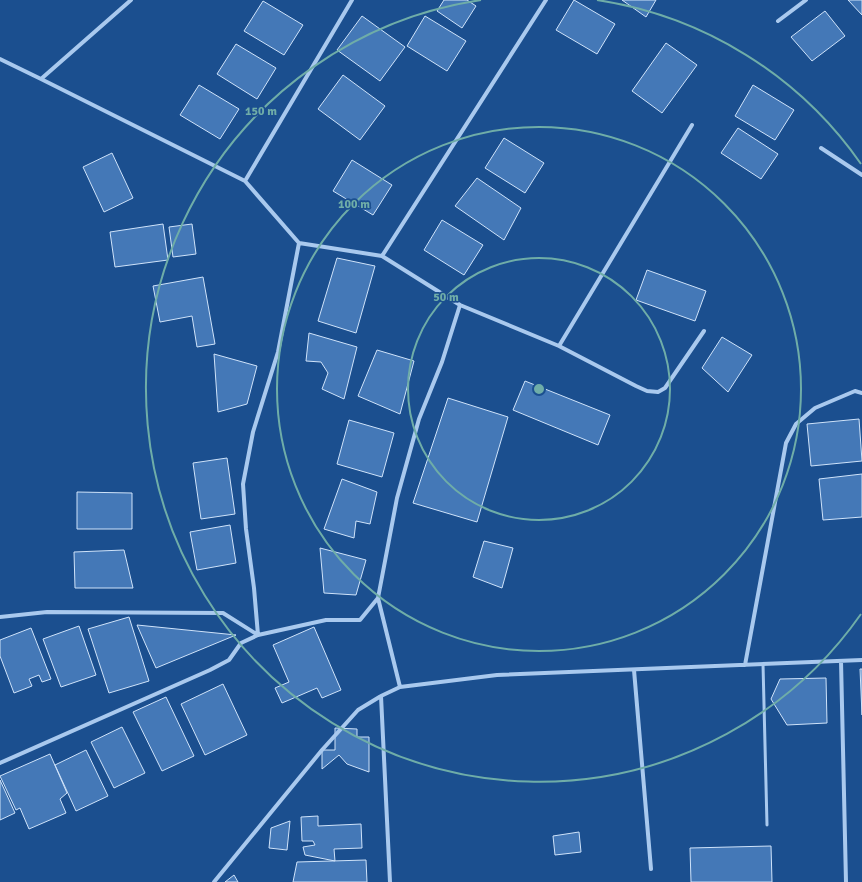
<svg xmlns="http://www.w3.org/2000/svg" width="862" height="882" font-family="Signika,sans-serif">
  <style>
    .building { fill: #4478b7; stroke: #cfe3fa }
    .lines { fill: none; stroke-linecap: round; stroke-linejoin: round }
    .service { stroke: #a9c9ee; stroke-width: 3 }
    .minor { stroke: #a9c9ee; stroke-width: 4 }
    .ring { fill: none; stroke: #6fada8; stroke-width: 2 }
    .centre { fill: #6fada8; stroke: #1b4f8f; stroke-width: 2 }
    .ring-label { font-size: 12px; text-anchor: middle; font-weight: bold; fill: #6fada8; stroke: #1b4f8f; stroke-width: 3.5; stroke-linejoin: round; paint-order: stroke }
  </style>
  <rect width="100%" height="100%" fill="#1b4f8f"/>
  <path class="building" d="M444 0H467L476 6 462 28 437 11Z
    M574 0 615 24 597 54 556 30Z
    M622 0H656L646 17Z
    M848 0H862V15Z
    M263 1 303 25 284 55 244 31Z
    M825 11 845 36 812 61 791 37Z
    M362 16 405 47 380 81 337 50Z
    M425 16 466 41 447 71 407 46Z
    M666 43 697 65 662 113 632 91Z
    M236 44 276 68 257 99 217 74Z
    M343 75 385 106 360 140 318 109Z
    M199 85 239 109 220 139 180 115Z
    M753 85 794 110 775 140 735 116Z
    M738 128 778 154 761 179 721 153Z
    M504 138 544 163 525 193 485 168Z
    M112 153 133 198 104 212 83 167Z
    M352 160 392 185 373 215 333 191Z
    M477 178 521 208 504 240 455 206Z
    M442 220 483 245 464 275 424 250Z
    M163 224 168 260 115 267 110 232Z
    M192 224 196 254 173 257 169 227Z
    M337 258 375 266 356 333 318 321Z
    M647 270 706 291 695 321 636 300Z
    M203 277 215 344 197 347 192 316 160 322 153 286Z
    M309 333 357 347 344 399 322 389 328 373 321 362 306 361Z
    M722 337 752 355 728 392 702 368Z
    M377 350 414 361 400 414 358 396Z
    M214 354 257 366 247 404 218 412Z
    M525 381 610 415 598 445 513 410Z
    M448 398 508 417 477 522 413 503Z
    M859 419 862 461 811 466 807 424Z
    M349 420 394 433 382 477 337 464Z
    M227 458 235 514 201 519 193 463Z
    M862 474V517L823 520 819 479Z
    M342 479 377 492 370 524 356 521 354 538 324 529Z
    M77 492 132 493V529H77Z
    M230 525 236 563 197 570 190 532Z
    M484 541 513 548 502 588 473 577Z
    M320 548 366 560 356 595 324 593Z
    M124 550 133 588H75L74 552Z
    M129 617 149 681 109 693 88 629Z
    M137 625 236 635 156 668Z
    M79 626 96 675 61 687 43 639Z
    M314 627 341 690 322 698 317 688 282 703 275 688 289 682 273 645Z
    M31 628 51 679 42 682 39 675 29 679 32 686 14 693 0 656V640Z
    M860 669H862V715Z
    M826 678 827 723 787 725 771 699 780 679Z
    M223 684 247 735 205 755 181 704Z
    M166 697 194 756 162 771 133 712Z
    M122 727 145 773 114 788 91 742Z
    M335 728 357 729V737H369V772L347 764 339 755 322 769V750H335Z
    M86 750 108 796 76 811 55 765Z
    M50 754 67 793 60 799 66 813 29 829 20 808 16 810 0 776Z
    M0 780 15 813 0 820Z
    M318 816V826L361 824 362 848 334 849 335 861 305 855 303 847 315 845 313 841H302L301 817Z
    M290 821 287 850 269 848 271 828Z
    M579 832 581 852 555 855 553 836Z
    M771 846 772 882H691L690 848Z
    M366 860 367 882H293L297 862Z
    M234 875 238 882H225Z"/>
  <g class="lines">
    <path class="service" d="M763 664 767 825"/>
    <path class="minor" d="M778 21 806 0
      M0 59 41 79 245 181 299 243 382 256 460 305 559 346 692 125
      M41 79 131 0
      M821 148 862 175
      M245 181 352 0
      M382 256 546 0
      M559 346 636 386 647 391 658 392 665 388 704 331
      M0 617 47 612 223 613 258 635
      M258 635 254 588 246 529 243 484 253 432 278 352 299 243
      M841 661 846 882
      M745 665 786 443 796 424 815 408 855 391 862 393
      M634 670 651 869
      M400 687 378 598 397 498 419 419 442 362 460 305
      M381 696 390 882
      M0 763 210 670 229 660 241 643 258 635 326 620H360L378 598
      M214 882 322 750 358 710 381 696 400 687 497 675 862 660"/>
  </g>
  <g class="ring">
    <circle cx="539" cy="389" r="131"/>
    <circle cx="539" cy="389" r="262"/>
    <path d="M861 614A393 393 0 1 1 481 0M597 0A393 393 0 0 1 861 164"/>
  </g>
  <circle cx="539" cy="389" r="6" class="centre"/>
  <g class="ring-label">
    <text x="261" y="115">150 m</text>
    <text x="354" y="208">100 m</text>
    <text x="446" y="301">50 m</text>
  </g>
</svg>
